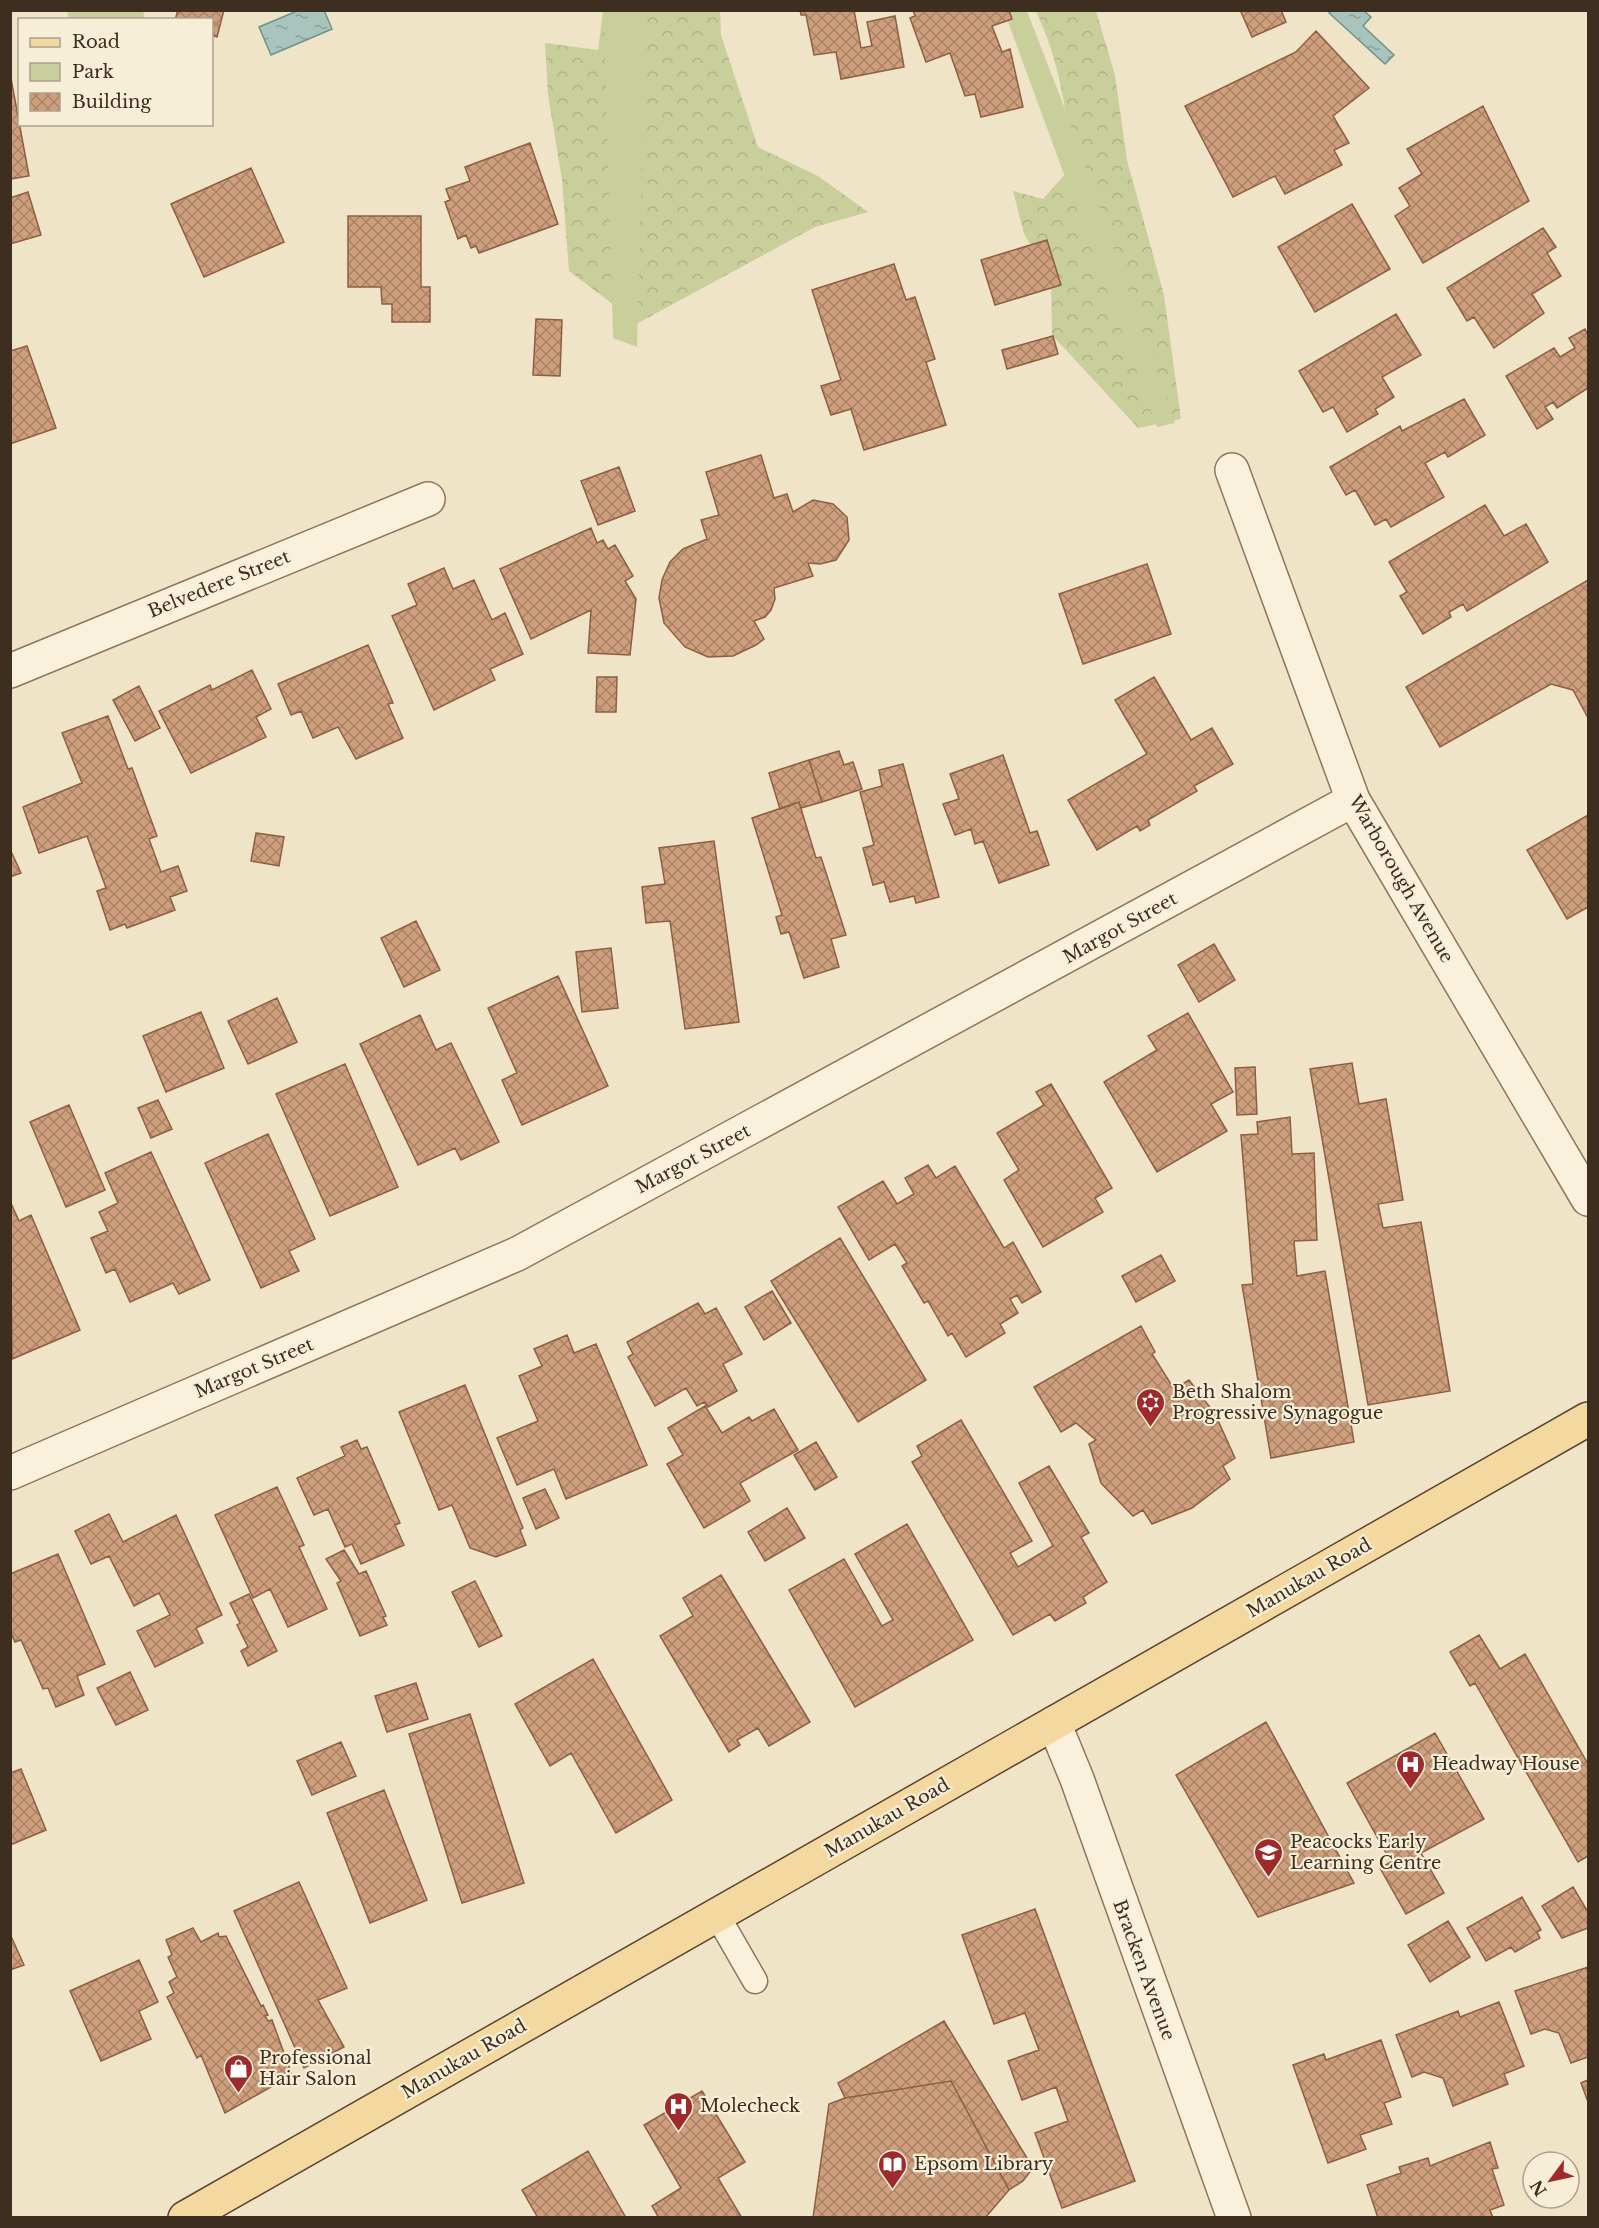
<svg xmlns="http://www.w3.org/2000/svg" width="1599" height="2228" font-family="'Libre Baskerville',serif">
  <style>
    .forest { fill: url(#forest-crowns) }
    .park { fill: #c9cf9b }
    .water { fill: url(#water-ripples); stroke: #6f938a; stroke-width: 1.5 }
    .building { fill: url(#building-cross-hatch); stroke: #8d5f41; stroke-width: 1.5 }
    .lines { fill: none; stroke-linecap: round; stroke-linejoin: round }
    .service-casing { stroke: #8d765c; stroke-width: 27 }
    .minor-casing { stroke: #8d765c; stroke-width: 36 }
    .primary-casing { stroke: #5b4430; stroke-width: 36 }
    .service { stroke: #faf1dc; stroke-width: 24 }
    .minor { stroke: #faf1dc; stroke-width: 33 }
    .primary { stroke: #f3d9a0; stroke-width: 33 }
    .labels { text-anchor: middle; stroke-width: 4.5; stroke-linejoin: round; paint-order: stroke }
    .street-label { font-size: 18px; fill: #3d2e20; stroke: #f7eed8 }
    .poi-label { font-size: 18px; fill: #3d2e20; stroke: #f7eed8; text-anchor: start }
  </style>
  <defs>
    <pattern id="forest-crowns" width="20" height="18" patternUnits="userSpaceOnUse" patternTransform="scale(1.5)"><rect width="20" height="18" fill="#c9cf9b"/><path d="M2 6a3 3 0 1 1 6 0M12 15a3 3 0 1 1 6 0" fill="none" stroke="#aeb285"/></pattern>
    <pattern id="water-ripples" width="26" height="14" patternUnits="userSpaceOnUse" patternTransform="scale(1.5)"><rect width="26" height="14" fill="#a9c4bc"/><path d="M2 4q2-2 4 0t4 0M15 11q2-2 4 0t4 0" fill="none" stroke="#8ba098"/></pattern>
    <pattern id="building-cross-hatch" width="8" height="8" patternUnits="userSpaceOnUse" patternTransform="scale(1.5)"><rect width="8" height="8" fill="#cf9f7d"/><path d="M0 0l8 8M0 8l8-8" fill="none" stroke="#a98266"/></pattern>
  </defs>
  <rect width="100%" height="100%" fill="#f0e4c8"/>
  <path class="forest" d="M603 11H720L721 35 758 147 818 176 868 212 815 227 638 323 569 271 562 180 548 95 545 43 598 50Z
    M1036 11H1096L1115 75 1127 160 1164 295 1181 419 1138 428 1052 335 1051 278 1024 234 1013 191 1043 199 1073 165C1065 106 1061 66 1036 11Z"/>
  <path class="park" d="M67 11H143L145 19H69Z
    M604 11H646L637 347 613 338Z
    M1004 11H1027L1063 104 1175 423 1157 427Z"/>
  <path class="water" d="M324 10 332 29 271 55 259 27 297 11Z
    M1331 10 1364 11 1371 17 1363 26 1394 55 1385 64 1329 13Z"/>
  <path class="building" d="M178 10H224L217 37 212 35V20H175Z
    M800 10H854L861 48 872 46 867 22 895 16 904 67 841 79 836 52 814 55 806 15H801Z
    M913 10H1009L1012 19 992 26 1002 52 1010 49 1023 107 981 117 975 94 965 96 950 53 926 62 910 18 915 16Z
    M1244 10H1281L1286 22 1252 37 1241 12Z
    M1316 31 1369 88 1333 116 1349 143 1334 150 1342 165 1285 194 1275 176 1233 197 1185 106 1296 52Z
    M10 73 29 176 10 179Z
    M1483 106 1529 201 1423 263 1395 216 1410 206 1399 188 1422 174 1407 149Z
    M530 143 558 224 479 253 476 246 471 248 466 235 458 239 445 202 450 200 446 189 470 181 465 167Z
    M251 168 284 242 204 277 171 204Z
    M28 192 41 235 10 244V198Z
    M1352 204 1390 269 1315 312 1278 247Z
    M348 216H421V287H430V322H392V304H382L381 287H348Z
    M1543 228 1556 247 1547 253 1561 276 1532 294 1544 313 1494 348 1474 317 1467 321 1447 288Z
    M1047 240 1061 285 995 305 981 260Z
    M894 264 906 300 915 297 935 359 926 362 946 425 864 450 851 409 831 415 821 386 841 380 812 290Z
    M1396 314 1421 355 1382 377 1394 397 1375 409 1378 414 1347 432 1333 407 1323 412 1299 371Z
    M536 319 562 320 560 376 533 375Z
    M1585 329 1588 335V388L1557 408 1553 402 1545 407 1553 419 1537 429 1506 376 1554 348 1560 357 1575 348 1569 338Z
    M1053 336 1058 354 1007 369 1002 350Z
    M27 346 56 428 10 444V351Z
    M1464 399 1485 435 1448 457 1445 452 1425 463 1444 497 1391 527 1386 519 1375 525 1355 490 1346 495 1330 467 1400 426 1402 431Z
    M761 455 774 498 787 494 793 512 813 500 833 504 847 517 849 540 836 560 820 564 808 563 813 576 774 588 775 599 771 610 765 617 754 621 764 639 756 645 733 656 708 657 685 647 664 623 659 598 662 580 670 562 683 549 707 539 701 520 719 515 706 472Z
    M619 467 635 511 598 525 581 481Z
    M1485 505 1504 536 1526 524 1548 562 1467 611 1463 604 1449 612 1451 617 1423 634 1400 596 1407 592 1389 562Z
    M591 528 597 543 603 540 608 549 615 545 633 576 625 581 636 599 630 655 588 653 591 610 531 639 500 569Z
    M1147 564 1171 634 1083 664 1059 594Z
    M444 568 453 589 474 580 492 620 505 613 523 654 490 669 495 680 434 710 392 616 417 605 408 584Z
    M1588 580V718L1573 690 1551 684 1440 747 1406 687Z
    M368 645 393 703 388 704 403 738 356 759 338 727 313 738 301 711 291 715 278 684Z
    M252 670 271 709 256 717 266 737 191 773 159 711 210 685 212 690Z
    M597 677H617L616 712H596Z
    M1154 677 1191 740 1212 728 1233 764 1194 786 1197 791 1148 820 1150 825 1140 831 1137 826 1097 850 1068 800 1147 754 1115 700Z
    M139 686 160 728 135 741 113 700Z
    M108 716 128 769 132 768 157 836 149 839 161 872 178 866 187 891 170 897 175 910 127 928 125 924 110 930 97 891 106 888 87 836 39 853 23 807 82 783 62 733Z
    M839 751 844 765 853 762 862 789 822 802 809 760Z
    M1003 755 1030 833 1037 831 1049 865 999 883 983 841 975 844 971 829 955 835 943 804 959 799 950 774Z
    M809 760 822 802 801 808 799 802 780 809 769 773Z
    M903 764 939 897 916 903 914 896 890 902 884 882 873 885 863 848 874 845 860 792 882 786 879 770Z
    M799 802 816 858 821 857 846 935 831 939 839 967 804 978 789 932 781 934 776 917 782 915 752 818Z
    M1588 815V907L1567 919 1527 850Z
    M256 833 284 837 279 866 251 861Z
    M714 841 739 1022 685 1029 670 921 646 923 642 887 665 884 659 848Z
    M10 849 21 873 10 877Z
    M416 921 440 970 404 987 381 938Z
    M1214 944 1235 980 1199 1002 1178 965Z
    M611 948 618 1008 582 1012 576 952Z
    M558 976 608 1086 522 1125 502 1080 517 1073 488 1008Z
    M277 998 297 1042 248 1064 228 1021Z
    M201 1012 224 1068 166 1092 143 1036Z
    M1188 1013 1233 1092 1211 1104 1227 1131 1157 1172 1104 1082 1157 1050 1148 1036Z
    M420 1015 436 1050 451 1043 499 1142 461 1160 455 1148 418 1165 360 1044Z
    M1352 1063 1359 1104 1386 1099 1403 1200 1378 1204 1383 1228 1421 1222 1450 1391 1368 1405 1310 1069Z
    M345 1064 398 1187 330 1216 276 1094Z
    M1255 1067 1257 1114 1237 1115 1235 1068Z
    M1051 1084 1112 1188 1095 1198 1103 1212 1043 1247 1004 1180 1019 1170 997 1133 1044 1105 1036 1092Z
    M158 1100 172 1129 151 1138 138 1108Z
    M69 1105 105 1190 66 1207 30 1122Z
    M1290 1117 1292 1154 1314 1153 1317 1240 1294 1241 1297 1276 1325 1271 1354 1442 1271 1458 1242 1285 1253 1284 1241 1135 1258 1134 1257 1122Z
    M268 1134 315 1239 289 1251 299 1271 261 1288 205 1163Z
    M151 1152 210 1280 179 1294 173 1283 130 1302 115 1269 106 1273 91 1238 108 1231 99 1212 118 1203 105 1173Z
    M928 1165 936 1178 955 1166 1004 1248 1013 1242 1041 1292 1022 1303 1017 1295 1010 1299 1018 1313 1000 1324 1005 1333 966 1357 952 1333 948 1336 928 1301 924 1303 902 1266 907 1263 895 1244 869 1260 838 1207 883 1181 897 1204 914 1194 905 1178Z
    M10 1201 19 1221 31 1215 80 1330 12 1359Z
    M840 1238 926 1380 858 1422 771 1281Z
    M1161 1255 1175 1281 1136 1302 1122 1276Z
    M772 1291 791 1323 764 1340 745 1307Z
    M698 1303 705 1314 716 1308 742 1354 723 1364 737 1391 708 1407 704 1402 697 1406 686 1388 655 1406 628 1357 633 1354 627 1342Z
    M1141 1326 1155 1352 1152 1354 1174 1389 1189 1380 1215 1414 1235 1458 1223 1466 1230 1479 1192 1508 1152 1524 1143 1510 1133 1516 1101 1483 1089 1444 1096 1440 1076 1423 1061 1432 1034 1387Z
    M567 1335 574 1353 596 1344 647 1465 566 1499 554 1469 517 1485 497 1438 538 1421 519 1376 542 1366 534 1349Z
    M465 1385 523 1528 520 1530 526 1545 496 1557 470 1548 452 1505 439 1510 399 1412Z
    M705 1406 722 1433 749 1417 752 1421 774 1409 798 1450 740 1483 750 1501 704 1528 667 1464 683 1455 668 1428Z
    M961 1420 1032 1541 1010 1553 1018 1567 1053 1546 1019 1483 1049 1466 1089 1533 1081 1537 1107 1582 1083 1597 1086 1603 1055 1621 1050 1614 1013 1635 912 1462 922 1456 917 1446Z
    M357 1440 361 1449 367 1447 400 1523 395 1525 404 1545 361 1564 352 1544 345 1547 328 1509 314 1515 297 1478 345 1456 341 1447Z
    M816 1442 837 1477 815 1490 794 1455Z
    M277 1487 304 1545 299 1547 327 1609 288 1627 270 1589 253 1598 215 1515Z
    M545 1489 559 1518 536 1529 523 1498Z
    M787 1508 805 1538 765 1561 748 1532Z
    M109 1514 123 1542 176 1515 222 1615 196 1628 203 1643 155 1667 137 1631 170 1615 159 1593 134 1606 109 1556 91 1564 75 1531Z
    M907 1524 973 1640 855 1707 789 1590 844 1559 882 1626 893 1620 855 1554Z
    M344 1550 359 1574 366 1571 386 1616 383 1617 387 1625 360 1636 337 1583 341 1581 326 1559Z
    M58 1554 105 1664 77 1676 84 1695 56 1707 48 1688 43 1689 21 1640 15 1642 10 1631V1574Z
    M721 1575 810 1722 769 1746 758 1728 737 1740 740 1745 729 1752 660 1636 693 1616 683 1598Z
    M475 1581 502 1636 479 1647 452 1592Z
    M249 1594 277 1651 248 1666 241 1651 248 1647 237 1625 240 1623 230 1603Z
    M1479 1635 1500 1669 1525 1654 1588 1764V1856L1578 1862 1475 1683 1470 1686 1450 1652Z
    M593 1659 672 1800 616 1833 571 1753 550 1766 515 1704Z
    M130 1672 148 1710 116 1725 97 1688Z
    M416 1683 428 1719 387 1732 375 1696Z
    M470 1714 524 1883 462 1903 409 1734Z
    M1266 1722 1354 1883 1258 1917 1176 1775Z
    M1435 1733 1484 1819 1421 1853 1444 1893 1406 1914 1380 1868 1391 1862 1347 1783Z
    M341 1742 356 1776 312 1795 297 1761Z
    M21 1769 46 1830 10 1845V1773Z
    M384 1790 427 1900 370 1923 327 1813Z
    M299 1882 347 1988 318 2000 344 2047 304 2068 234 1911Z
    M1573 1887 1588 1912V1928L1562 1938 1542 1906Z
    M1522 1897 1541 1930 1537 1932 1540 1938 1515 1952 1511 1947 1486 1961 1467 1928Z
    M1035 1909 1135 2181 1062 2208 1035 2133 1068 2121 1056 2087 1022 2100 1008 2061 1039 2050 1025 2013 994 2024 962 1935Z
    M1448 1921 1470 1957 1430 1982 1408 1945Z
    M193 1928 201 1942 218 1933 219 1937 226 1936 261 2006 263 2005 268 2015 265 2016 268 2021 272 2020 292 2075 225 2113 201 2055 197 2058 167 1997 174 1993 169 1982 177 1977 168 1957 172 1955 166 1940Z
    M10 1934 24 1965 10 1970Z
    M139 1960 158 2002 139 2011 151 2039 101 2061 70 1991Z
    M1588 1967V2057L1571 2063 1559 2033 1545 2029 1531 2034 1515 1991Z
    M1499 2002 1524 2066 1504 2074 1508 2084 1453 2106 1443 2078 1424 2072 1412 2077 1396 2035 1458 2011 1460 2017Z
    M944 2021 1033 2168 1023 2181 1009 2190 951 2081 845 2098 838 2083Z
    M1381 2040 1401 2097 1384 2103 1392 2124 1360 2135 1366 2149 1328 2163 1293 2065 1324 2054 1326 2060Z
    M1588 2080V2102L1581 2083Z
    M951 2081 1009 2190 985 2218H813L829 2104 845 2098Z
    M702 2091 745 2162 718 2178 742 2218H659L652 2206 681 2188 644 2125Z
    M1490 2142 1498 2168 1492 2169 1504 2205 1490 2210 1493 2218H1378L1367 2185 1401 2173 1399 2167 1428 2158 1430 2166Z
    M588 2151 626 2218H538L522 2190Z"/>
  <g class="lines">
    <defs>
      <path id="service" d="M717 1915 755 1981"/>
      <path id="minor" d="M1232 470 1353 800 1588 1199
        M10 671 428 499
        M10 1473 517 1254 1353 800
        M1054 1723 1077 1779 1234 2218"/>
      <path id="primary" d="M185 2218 1588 1419"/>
    </defs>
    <use href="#service" class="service-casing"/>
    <use href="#minor" class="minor-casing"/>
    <use href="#primary" class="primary-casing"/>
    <use href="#service" class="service"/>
    <use href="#minor" class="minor"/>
    <use href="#primary" class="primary"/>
  </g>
  <defs>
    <symbol id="synagogue-pin" viewBox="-11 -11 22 30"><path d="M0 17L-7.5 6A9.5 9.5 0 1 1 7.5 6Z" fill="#9e2a2b" stroke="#f7eed8"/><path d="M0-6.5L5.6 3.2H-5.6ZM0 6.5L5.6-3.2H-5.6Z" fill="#fff"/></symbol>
    <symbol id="hospital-pin" viewBox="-11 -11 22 30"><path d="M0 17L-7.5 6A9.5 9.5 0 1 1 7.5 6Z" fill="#9e2a2b" stroke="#f7eed8"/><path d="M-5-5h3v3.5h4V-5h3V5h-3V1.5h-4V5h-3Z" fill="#fff"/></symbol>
    <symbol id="school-pin" viewBox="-11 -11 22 30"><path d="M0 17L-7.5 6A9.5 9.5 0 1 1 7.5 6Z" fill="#9e2a2b" stroke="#f7eed8"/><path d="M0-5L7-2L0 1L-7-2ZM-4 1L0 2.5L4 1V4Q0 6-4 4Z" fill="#fff"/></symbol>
    <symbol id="shop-pin" viewBox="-11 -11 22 30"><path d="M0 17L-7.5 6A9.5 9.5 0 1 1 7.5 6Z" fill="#9e2a2b" stroke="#f7eed8"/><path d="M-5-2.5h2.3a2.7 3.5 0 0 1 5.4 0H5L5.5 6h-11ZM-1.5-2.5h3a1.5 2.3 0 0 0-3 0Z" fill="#fff"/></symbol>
    <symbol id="library-pin" viewBox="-11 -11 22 30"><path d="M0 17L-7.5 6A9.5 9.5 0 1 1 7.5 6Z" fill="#9e2a2b" stroke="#f7eed8"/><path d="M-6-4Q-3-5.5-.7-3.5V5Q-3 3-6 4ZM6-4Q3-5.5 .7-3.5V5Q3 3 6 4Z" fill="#fff"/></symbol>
  </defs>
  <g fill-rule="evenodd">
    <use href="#synagogue-pin" x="1134" y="1386" width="33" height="45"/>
    <use href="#hospital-pin" x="1394" y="1748" width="33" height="45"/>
    <use href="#school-pin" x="1252" y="1836" width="33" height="45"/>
    <use href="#shop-pin" x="222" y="2052" width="33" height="45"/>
    <use href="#hospital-pin" x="662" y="2090" width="33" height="45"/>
    <use href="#library-pin" x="876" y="2148" width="33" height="45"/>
  </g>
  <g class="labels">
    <g class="street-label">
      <text transform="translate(219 584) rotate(-22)" y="6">Belvedere Street</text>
      <text transform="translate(1401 879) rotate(60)" y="6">Warborough Avenue</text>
      <text transform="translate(1120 928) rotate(-29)" y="6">Margot Street</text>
      <text transform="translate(693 1159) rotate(-28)" y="6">Margot Street</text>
      <text transform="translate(254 1368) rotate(-23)" y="6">Margot Street</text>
      <text transform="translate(1309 1578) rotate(-30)" y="6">Manukau Road</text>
      <text transform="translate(887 1818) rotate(-30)" y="6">Manukau Road</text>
      <text transform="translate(1144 1970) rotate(70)" y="6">Bracken Avenue</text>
      <text transform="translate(464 2059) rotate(-30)" y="6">Manukau Road</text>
    </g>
    <g class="poi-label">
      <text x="1172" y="1398">Beth Shalom<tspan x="1172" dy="21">Progressive Synagogue</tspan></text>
      <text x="1432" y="1770">Headway House</text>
      <text x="1290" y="1848">Peacocks Early<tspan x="1290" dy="21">Learning Centre</tspan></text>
      <text x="259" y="2064">Professional<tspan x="259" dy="21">Hair Salon</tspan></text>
      <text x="700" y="2112">Molecheck</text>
      <text x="914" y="2170">Epsom Library</text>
    </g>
  </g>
  <rect width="1599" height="2228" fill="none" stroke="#3d2e20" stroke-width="24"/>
  <rect x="18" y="18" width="195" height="108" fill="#f7eed8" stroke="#ada18e" stroke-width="1.5"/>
  <rect x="30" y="38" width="30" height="9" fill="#f3d9a0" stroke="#ada18e" stroke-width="1.5"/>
  <text x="72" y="48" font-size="18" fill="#3d2e20">Road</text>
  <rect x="30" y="63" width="30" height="18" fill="#c9cf9b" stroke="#ada18e" stroke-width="1.5"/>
  <text x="72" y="78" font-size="18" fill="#3d2e20">Park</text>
  <rect x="30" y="93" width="30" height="18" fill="url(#building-cross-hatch)" stroke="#ada18e" stroke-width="1.5"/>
  <text x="72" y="108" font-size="18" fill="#3d2e20">Building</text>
  <g transform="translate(1551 2180) rotate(237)"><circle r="28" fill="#f7eed8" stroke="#ada18e" stroke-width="1.5"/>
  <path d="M0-4.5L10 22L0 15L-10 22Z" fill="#9e2a2b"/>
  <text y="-9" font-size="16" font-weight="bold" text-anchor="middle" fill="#3d2e20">N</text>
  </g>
</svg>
